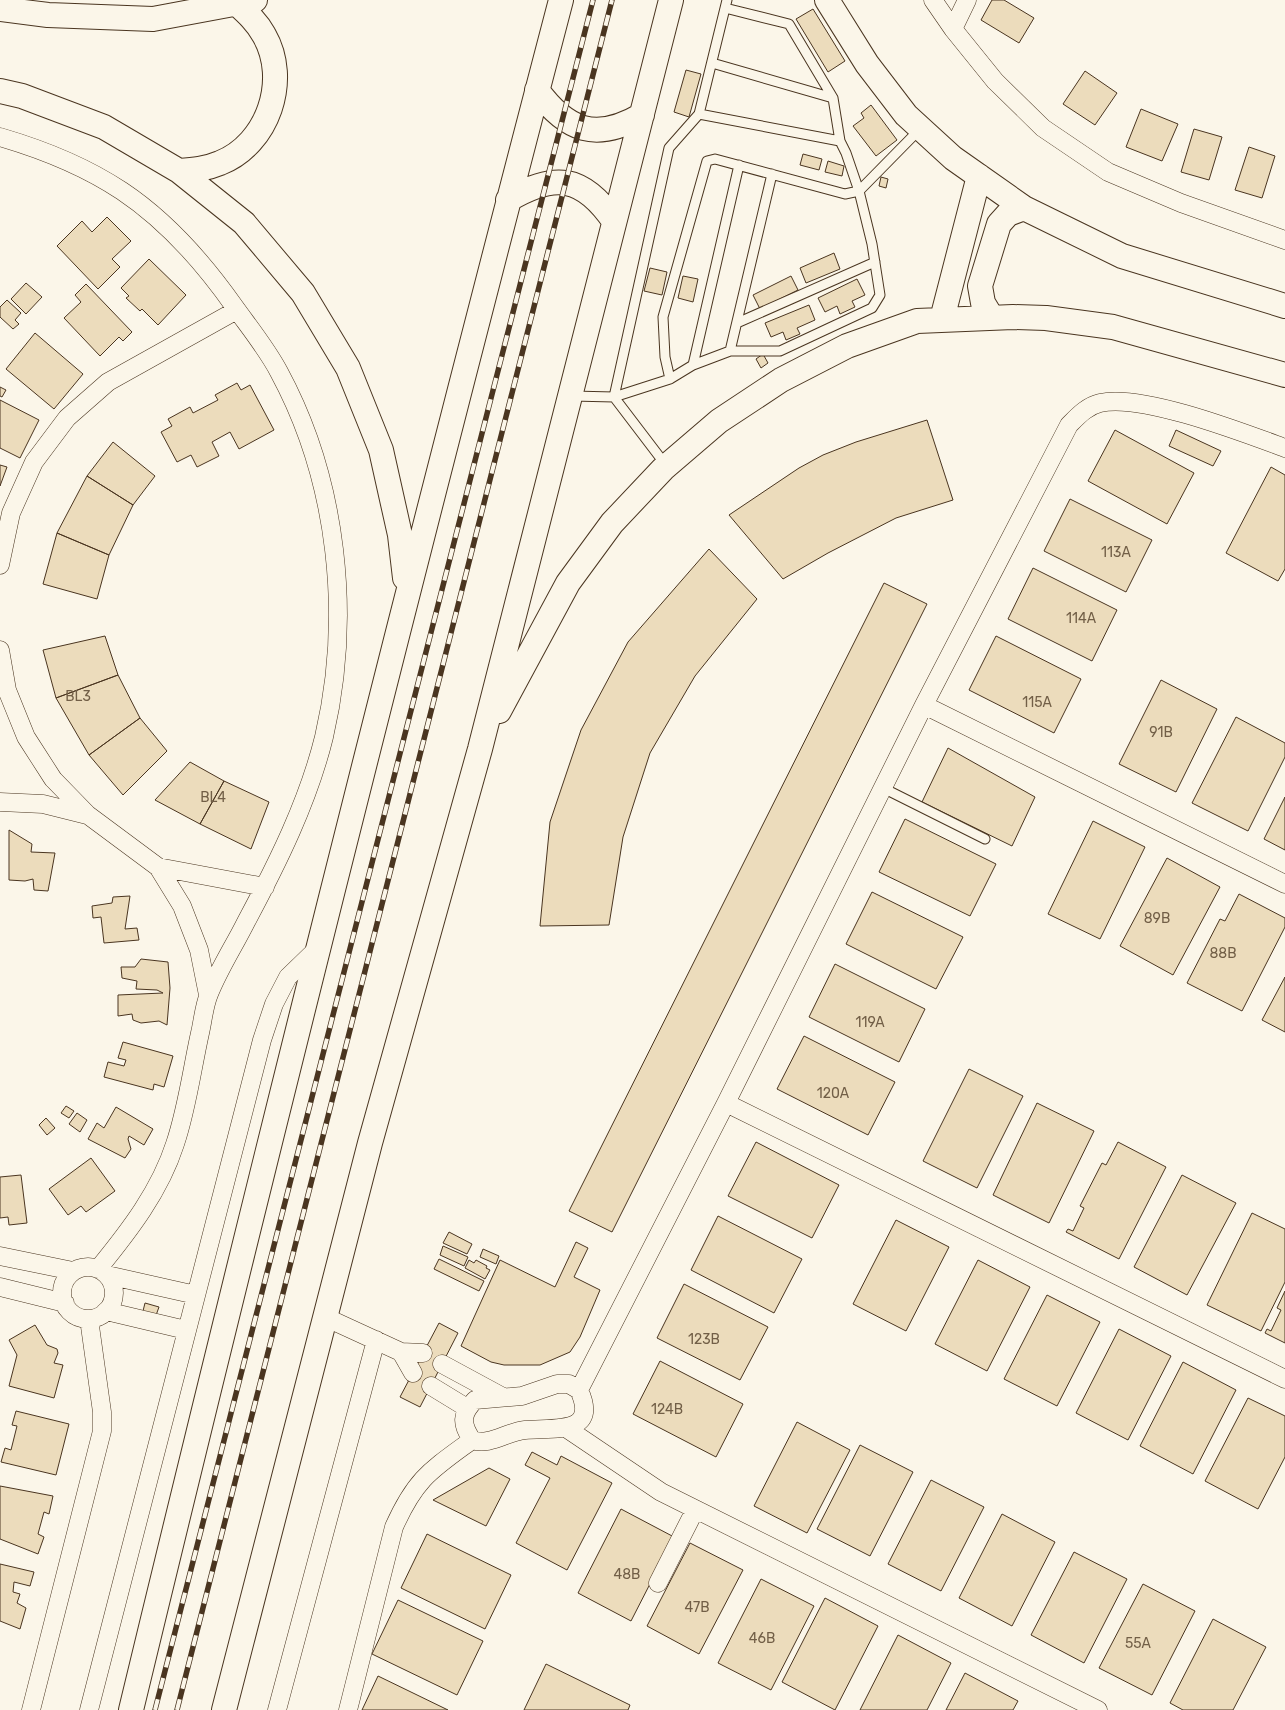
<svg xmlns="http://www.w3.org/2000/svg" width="1285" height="1710" font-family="Rubik,sans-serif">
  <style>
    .building { fill: #ecdcbc; stroke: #4a3520 }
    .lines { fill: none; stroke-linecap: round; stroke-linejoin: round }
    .lane-casing { stroke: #4a3520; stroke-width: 11 }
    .street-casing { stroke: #4a3520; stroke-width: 19 }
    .secondary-casing { stroke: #4a3520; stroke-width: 26 }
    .lane { stroke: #fbf6e9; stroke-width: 9 }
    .street { stroke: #fbf6e9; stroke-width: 18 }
    .secondary { stroke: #fbf6e9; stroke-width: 24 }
    .rail-casing { stroke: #4a3520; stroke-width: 5.5 }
    .rail { stroke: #fbf6e9; stroke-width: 4; stroke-dasharray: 11; stroke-linecap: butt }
    .labels { text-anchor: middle; stroke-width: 4; stroke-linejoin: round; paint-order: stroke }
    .number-label { font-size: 14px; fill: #725f47 }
  </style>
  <rect width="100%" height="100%" fill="#fbf6e9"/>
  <path class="building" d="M992 0H1004L1034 18 1019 43 981 20Z
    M813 9 845 61 828 72 796 19Z
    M686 70 701 74 689 117 674 112Z
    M1085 71 1117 93 1095 125 1063 104Z
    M871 105 897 140 876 156 853 126 864 118 861 113Z
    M1141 109 1178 124 1162 161 1126 147Z
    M1194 129 1222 137 1209 180 1181 172Z
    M1249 147 1275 156 1262 198 1235 190Z
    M803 154 822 159 819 170 800 165Z
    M828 161 844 166 842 176 825 172Z
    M881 177 888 179 886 188 879 186Z
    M107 217 131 241 112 259 120 267 98 289 57 246 82 221 92 232Z
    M834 253 840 269 806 283 800 268Z
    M149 259 186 295 158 325 142 309 140 311 126 298 129 296 121 288Z
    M650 268 667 272 662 295 644 291Z
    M683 276 698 279 693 302 678 298Z
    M791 276 798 290 760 309 753 295Z
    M857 279 865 295 852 301 855 307 840 314 837 306 825 312 818 298Z
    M26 283 42 297 26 314 11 299Z
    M86 284 132 332 123 341 119 337 100 356 64 318 81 302 75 295Z
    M7 300 21 313 15 320 19 324 13 329 0 317V307Z
    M809 305 815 320 797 328 800 334 786 340 783 332 771 337 765 323Z
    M35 333 83 374 54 409 6 369Z
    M763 354 768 363 761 368 756 359Z
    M237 383 241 390 250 385 274 430 239 449 230 432 212 442 219 456 197 467 191 455 177 462 161 432 172 426 168 419 190 407 193 413 218 400 215 395Z
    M0 387 6 390 2 397 0 396Z
    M0 400 39 420 20 458 0 448Z
    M927 420 953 500 896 518 828 553 783 579 729 515 799 468 823 455 856 442Z
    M1115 430 1194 473 1167 524 1088 481Z
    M1176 430 1221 451 1213 466 1169 446Z
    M113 442 155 476 133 505 87 476Z
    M0 465 7 467 0 486Z
    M1271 467 1285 475V569L1278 581 1226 553Z
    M87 476 133 505 109 555 57 533Z
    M1070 499 1152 540 1126 592 1044 551Z
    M57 533 109 555 97 599 43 584Z
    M709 549 757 599 695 676 650 753 623 837 609 925 540 926 550 822 581 730 628 642Z
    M1033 568 1117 610 1092 661 1008 619Z
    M884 583 927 604 612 1232 569 1211Z
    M105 636 118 675 56 698 43 650Z
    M996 636 1081 679 1054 733 969 690Z
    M118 675 140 718 89 755 56 698Z
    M1161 680 1217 709 1176 792 1119 764Z
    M1236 717 1285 743V757L1248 831 1192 803Z
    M140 718 167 751 123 795 89 755Z
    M948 748 1035 797 1012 846 922 802Z
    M190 762 224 781 200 824 155 800Z
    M224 781 269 802 251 849 200 824Z
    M1285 797V850L1264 839Z
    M905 819 996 864 970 916 879 872Z
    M1093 821 1145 847 1100 939 1048 914Z
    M9 830 32 844 31 852 55 853 48 891 34 890 33 879 25 881 9 880Z
    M1167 858 1220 887 1173 975 1120 946Z
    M872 892 963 937 936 989 846 944Z
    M1239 894 1285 918V927L1242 1011 1187 983 1220 919 1225 921Z
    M130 896 125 929 137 928 139 940 104 943 101 917 93 918 92 906 112 903 113 897Z
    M141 959 168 962 170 988 167 1025 159 1021 141 1023 133 1020 132 1014 118 1016V995L163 993 157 990 136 989 137 981 122 978 121 967H135Z
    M835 964 925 1009 899 1062 809 1017Z
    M1285 977V1032L1262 1020Z
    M804 1036 895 1082 868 1135 777 1089Z
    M123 1042 173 1056 164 1087 154 1084 153 1090 104 1077 108 1062 124 1066 126 1060 118 1058Z
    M969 1069 1023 1096 977 1188 923 1161Z
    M1037 1103 1094 1131 1049 1223 993 1195Z
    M66 1106 74 1111 69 1118 61 1113Z
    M116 1107 153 1129 144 1145 129 1136 128 1139 131 1149 125 1158 88 1139 97 1123 104 1128Z
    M77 1113 87 1120 80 1132 69 1124Z
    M46 1118 55 1128 47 1135 39 1125Z
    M756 1142 839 1185 812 1238 728 1196Z
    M1118 1142 1166 1167 1119 1259 1066 1232 1068 1229 1073 1231 1084 1208 1080 1206 1102 1163 1106 1165Z
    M91 1158 115 1191 86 1212 81 1206 68 1215 49 1189Z
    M21 1175 27 1223 9 1225 8 1217 0 1218V1177Z
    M1182 1175 1236 1203 1187 1295 1134 1267Z
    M1252 1213 1285 1229V1282L1261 1331 1207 1305Z
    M718 1216 802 1259 774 1313 691 1270Z
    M896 1220 949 1247 906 1331 853 1304Z
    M449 1232 472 1244 467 1254 443 1243Z
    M576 1242 588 1248 574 1277 600 1290 580 1337 570 1352 540 1365H504L491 1362 461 1346 500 1260 555 1287Z
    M443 1246 468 1257 464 1266 440 1255Z
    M483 1249 499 1256 496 1264 480 1257Z
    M439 1259 484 1281 479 1291 434 1269Z
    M469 1260 474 1263 476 1260 487 1266 486 1268 490 1270 485 1279 465 1268Z
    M978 1260 1030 1287 987 1371 935 1344Z
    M684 1284 768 1327 740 1380 657 1338Z
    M1285 1291V1343L1265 1333 1267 1329 1271 1331 1281 1310 1277 1308Z
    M1047 1295 1100 1322 1057 1406 1004 1379Z
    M145 1303 159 1307 155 1318 142 1315Z
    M439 1323 458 1333 420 1407 400 1397Z
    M35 1325 47 1345 57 1349 58 1353 54 1363 63 1365 54 1398 9 1386 17 1355 9 1340Z
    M1119 1329 1171 1356 1128 1440 1076 1413Z
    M660 1361 743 1404 716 1457 633 1414Z
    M1183 1362 1236 1390 1193 1474 1140 1446Z
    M1248 1398 1285 1416V1457L1258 1509 1205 1481Z
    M16 1411 69 1424 56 1475 1 1462 5 1448 11 1450 17 1426 12 1425Z
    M797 1422 850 1450 807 1533 754 1506Z
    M860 1445 913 1472 870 1556 817 1529Z
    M532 1452 557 1465 561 1456 612 1483 567 1570 516 1543 550 1478 525 1465Z
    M489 1468 510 1479 486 1526 433 1500Z
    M931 1480 984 1507 941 1591 888 1564Z
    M0 1486 53 1496 49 1514 44 1512 38 1534 44 1537 38 1554 0 1539Z
    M621 1509 674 1537 631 1621 578 1593Z
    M1002 1514 1055 1542 1012 1626 959 1598Z
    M427 1534 511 1575 485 1629 401 1588Z
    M690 1543 743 1570 699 1654 647 1626Z
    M1074 1552 1127 1579 1084 1663 1031 1635Z
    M0 1564 34 1572 30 1586 14 1582 13 1592 20 1594 17 1603 26 1608 20 1629 0 1621Z
    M761 1579 814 1606 771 1690 718 1663Z
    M1143 1584 1195 1611 1152 1695 1099 1668Z
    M825 1598 878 1626 835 1710 782 1682Z
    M398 1600 483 1641 457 1695 372 1654Z
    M1213 1619 1266 1647 1233 1710H1183L1170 1703Z
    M898 1635 951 1663 927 1710H860Z
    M546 1664 630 1705 628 1710H524Z
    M965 1673 1018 1701 1013 1710H946Z
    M378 1676 448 1710H362Z"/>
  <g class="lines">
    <defs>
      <path id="lane" d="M727 0 699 114 840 141
        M712 63 833 98
        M737 323 875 262
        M730 351 772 174
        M693 365 739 165
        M670 379 665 357 663 317 707 161 715 159 845 194 859 191 920 129
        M572 396 614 397 670 379 693 365 730 351H780L872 308 880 295 872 244 859 191 846 153 840 141 833 98 789 24 725 8
        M665 464 614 397 669 148 699 114
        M883 788 985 839"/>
      <path id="street" d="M933 0 953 29 995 81 1043 128 1108 172 1181 203 1285 240
        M953 29 967 0
        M0 137C41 149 86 167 122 191 167 221 203 262 234 306 249 327 267 349 279 372 338 481 352 617 324 737 308 802 277 864 246 922 234 946 219 969 209 994 204 1006 203 1020 200 1033 192 1069 187 1109 175 1144 160 1191 129 1231 98 1269
        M0 565 11 513 34 462 67 418 108 382 237 310
        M0 650 7 690 26 737 53 779 88 815 158 867 182 906 199 950 208 995
        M924 705 1285 884
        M0 802 43 804 87 815
        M158 867 265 887
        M726 1103 1285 1379
        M0 1256 73 1271
        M62 1293a26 26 0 1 1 52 0a26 26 0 1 1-52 0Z
        M107 1275 196 1295
        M0 1287 65 1303
        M106 1311 186 1330
        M327 1318 401 1352 423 1353
        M401 1352 413 1373
        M442 1364 503 1397
        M557 1384H569L579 1390C600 1436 552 1427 525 1430 506 1432 490 1446 472 1440 461 1424 461 1414 475 1400L522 1396Z
        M431 1386 467 1408
        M579 1390 726 1103 924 705 1069 425C1078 416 1087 406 1100 403 1141 393 1244 433 1285 448
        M566 1428 661 1492 1098 1710
        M658 1583 695 1510
        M31 1710 102 1431V1412L89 1319
        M89 1710 262 1040 274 1004 288 977 318 948
        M277 1710 376 1340
        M348 1710 394 1527C416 1478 431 1470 472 1440"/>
      <path id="secondary" d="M827 0 867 64 906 115 953 158 1024 208 1122 256 1285 306
        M0 9 48 15 153 19 255 0
        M537 90C567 131 596 142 642 115
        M0 91 22 96 104 127 179 171 244 223 303 293 348 368 381 450 400 535 405 578
        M179 171C193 170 206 169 220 163 268 144 290 80 264 35 257 22 247 13 236 3
        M508 200C555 172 583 176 614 221
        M992 318 983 303 980 286 999 224 1008 214 1024 208
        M942 319 979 176
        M499 711 568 583 612 523 663 469 719 421 781 380 847 346 917 321 1013 317 1046 318 1113 327 1285 375
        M131 1710C269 1139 412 569 561 0
        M224 1710 370 1143 480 749 671 0"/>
    </defs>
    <use href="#lane" class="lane-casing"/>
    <use href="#street" class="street-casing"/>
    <use href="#secondary" class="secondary-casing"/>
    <use href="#lane" class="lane"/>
    <use href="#street" class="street"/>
    <use href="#secondary" class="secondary"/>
    <defs>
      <path id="rail" d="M155 1710 593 0
        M177 1710 612 0"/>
    </defs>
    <use href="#rail" class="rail-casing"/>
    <use href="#rail" class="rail"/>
  </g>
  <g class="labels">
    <g class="number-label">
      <text x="1116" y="557">113A</text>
      <text x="1081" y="623">114A</text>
      <text x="78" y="701">BL3</text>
      <text x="1037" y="707">115A</text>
      <text x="1161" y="737">91B</text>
      <text x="213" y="802">BL4</text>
      <text x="1157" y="923">89B</text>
      <text x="1223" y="958">88B</text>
      <text x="870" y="1027">119A</text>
      <text x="833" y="1098">120A</text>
      <text x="704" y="1344">123B</text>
      <text x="667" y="1414">124B</text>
      <text x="627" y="1579">48B</text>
      <text x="697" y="1612">47B</text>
      <text x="762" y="1643">46B</text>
      <text x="1138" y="1648">55A</text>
    </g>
  </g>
</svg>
